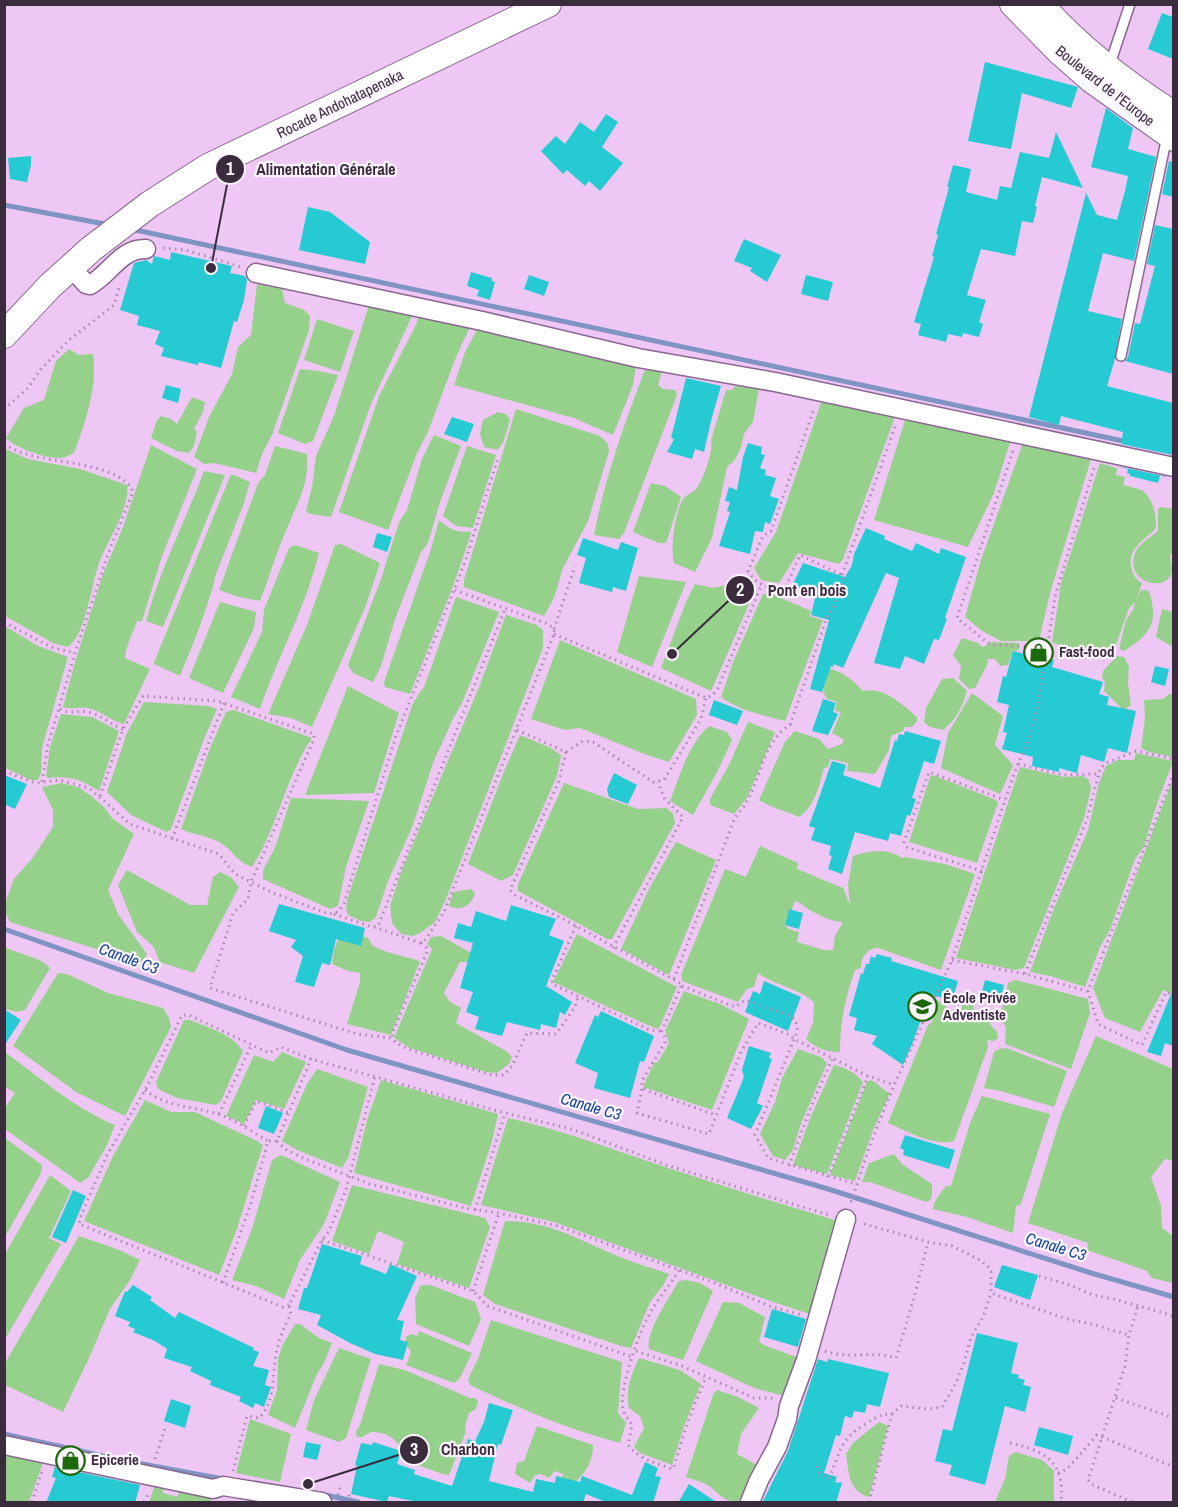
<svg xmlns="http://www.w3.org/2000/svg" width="1178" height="1507" font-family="'Archivo Narrow',sans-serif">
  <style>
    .green { fill: #96d18b; fill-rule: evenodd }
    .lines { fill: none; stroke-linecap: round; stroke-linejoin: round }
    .stream { stroke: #8094c3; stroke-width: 5 }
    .building { fill: #26cad3 }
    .lane-casing { stroke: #896790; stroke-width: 12 }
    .street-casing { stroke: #896790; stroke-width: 21 }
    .secondary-casing { stroke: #896790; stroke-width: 28 }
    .path { stroke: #a98bae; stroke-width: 3; stroke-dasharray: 1.5 4.5; stroke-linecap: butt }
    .lane { stroke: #fff; stroke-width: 9 }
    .street { stroke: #fff; stroke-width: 18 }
    .secondary { stroke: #fff; stroke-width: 26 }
    .labels { text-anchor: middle; stroke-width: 4.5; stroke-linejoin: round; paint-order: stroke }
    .street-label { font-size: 15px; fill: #3a2b3d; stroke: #fcf5fe }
    .poi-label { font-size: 15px; font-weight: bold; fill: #3a2b3d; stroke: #fcf5fe; text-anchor: start }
    .water-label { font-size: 16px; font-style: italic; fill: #114196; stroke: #fcf5fe }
    .leader { fill: none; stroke: #3a2b3d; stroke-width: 2 }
    .callout-dot { fill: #3a2b3d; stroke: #fcf5fe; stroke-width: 2 }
    .mark-label { font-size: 18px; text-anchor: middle; font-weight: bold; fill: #fff }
    .callout-label { font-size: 16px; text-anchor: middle; font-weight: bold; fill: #3a2b3d; stroke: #fcf5fe; stroke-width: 4.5; stroke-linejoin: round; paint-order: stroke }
  </style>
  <rect width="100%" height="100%" fill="#eec7f5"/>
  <path class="green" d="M257 284 282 289 285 303 304 310 310 316 309 330 272 435 262 454 256 473 214 463 204 464 194 457 209 417 232 374 238 347 251 335Z
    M369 305 412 312V316L371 404 331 517 310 514 306 511 312 487 316 456 334 416Z
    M421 309 472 323 456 357 428 432 417 453 388 530 339 512 379 396 416 325Z
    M317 319 354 331 340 372 304 360Z
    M478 328 636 366 633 385 613 435 574 418 454 385 465 352Z
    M69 349 79 355 93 354C98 387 85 423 74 453 70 455 64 458 60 458 47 459 15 448 6 438L24 408 44 400 56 361Z
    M646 367 662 371 658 385 663 389 675 390 677 395 624 533 619 539 594 535C605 477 625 422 646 367Z
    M300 369 318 371 338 375 313 441 305 444 278 433Z
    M737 385 759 388 753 422 744 434 740 450 734 461 727 467 712 538 695 572 674 563C670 548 675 510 684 498 687 494 693 493 696 489 703 481 714 449 711 440L726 390H732Z
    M192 397 205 402 203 412 194 429 197 432 194 446 189 453 177 451 151 438 157 420 161 416 171 419 177 424Z
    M822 400 896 414 843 559 839 564 798 553 779 583 761 580 754 568 776 532Z
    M516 409 600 436 608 444 609 451 588 521 563 568 554 598 544 616 464 587V580Z
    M498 412 506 414 510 420 503 443 497 450 484 447 480 434 483 420Z
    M906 417 1011 439 994 493 968 547 874 520Z
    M434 435 461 446 440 502 428 543 421 552 395 619 381 666 373 682 353 673 348 665 381 579 399 522 407 510 422 459Z
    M1024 440 1092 456 1050 593 1039 641H1001L982 631 965 617 981 560Z
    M151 445 197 469 162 556 142 621H137C133 633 126 645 125 658L150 669 124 724C111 721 101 711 88 708 79 707 72 710 63 707L75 662 103 574 123 527Z
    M275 446 307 454C309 484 299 500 288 526 277 550 270 576 260 601L239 597 219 590 258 483 265 475Z
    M467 446 496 455 473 528 456 526 443 516Z
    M5 449 28 459 80 469 127 485C131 507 107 541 99 563 92 582 85 639 67 647L53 643 5 616Z
    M1100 463 1117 468 1116 475 1125 477 1123 485C1129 487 1138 488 1143 491 1154 500 1156 516 1156 528 1144 541 1128 547 1131 567 1133 575 1135 579 1142 583L1136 601 1141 590 1149 591C1159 622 1151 634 1124 651L1119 649 1126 620 1133 610 1135 602 1129 608 1111 659 1093 657 1052 642 1061 583Z
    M204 471 225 475 163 627 146 621C160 569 185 522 204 471Z
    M231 474 250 482 244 503 216 574 212 590 200 626 180 676 154 664 155 660Z
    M651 483 665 486 681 497 666 543H659L633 532Z
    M1161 507 1173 509V552L1170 555C1170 560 1172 565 1172 570 1170 594 1124 584 1135 553 1138 544 1151 537 1158 531V509Z
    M439 520C447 528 458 534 470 531L471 534 452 589 410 694 385 687 384 682 430 552Z
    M341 544 380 563 365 608 312 727 291 718 268 714 307 625 335 545Z
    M295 545 319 553C306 607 278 656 260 709L231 697 262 632 264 610 289 548Z
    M639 576 686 582 652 667 617 652Z
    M749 579 753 587 750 602 711 691 661 668 686 602 695 584 714 588Z
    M763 594H772L811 611 810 616 823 620 785 721C762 715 740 711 721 697L733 662Z
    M456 597 499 612 462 703 453 719 433 763 413 825 388 881 376 917 370 922 361 921 348 915 346 908 347 900 413 703 425 685Z
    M220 602 256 612 254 628 223 693 189 678Z
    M1162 609 1173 612V647L1156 637Z
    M506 615 537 625 543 630V648L446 899 435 922 420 933 413 936 401 934 392 923 390 906 401 872 479 687Z
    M5 626 38 646 68 657 42 748 41 773 38 780H31L5 768Z
    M962 638 978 643 983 647 992 642 1019 643V650L1013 651 1008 665 1000 666 995 659H988L987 665 975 688 969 689 959 679 961 666 953 655Z
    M560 640 696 699 697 715 669 762 647 755 580 728 565 730 531 719Z
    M1117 656 1124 657 1129 667 1128 682 1131 705 1125 709 1121 708 1104 691 1105 682 1102 677 1103 671Z
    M828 668C843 672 853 680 863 691 883 686 902 704 917 717V721L912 727H905L903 731 891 736 889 750 875 774 847 771 848 763 830 759 828 767 824 768C819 786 815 806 799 817 784 810 774 809 759 800L785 742 795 731 819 739 828 749 842 744 844 740 832 733 841 712 835 711 837 702 827 699 823 692Z
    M953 678 967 691C963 706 955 721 943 730L930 727 924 722 926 708 942 679Z
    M348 686 399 713 374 793 305 795Z
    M972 693 1003 716 995 745 1013 765 1000 794 941 768 948 733Z
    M1169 694H1173V757L1149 752 1141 748 1145 719 1144 700 1163 699Z
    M144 702 208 706 217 709 204 739 171 829 167 832 131 815 107 792 127 733Z
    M234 710 312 738C285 778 278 827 252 867 236 861 235 853 222 844 211 836 193 835 181 829L210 748 226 712Z
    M61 714 92 717 119 731 99 791C82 780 70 775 48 778L46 776 50 747Z
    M748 722 775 732 747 798 734 814 710 805V799L730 763Z
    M709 726 727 732 732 740 717 772 693 815 670 801C680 776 688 744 709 726Z
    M520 735 551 748 561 755 557 776 513 875 501 881 468 864 505 769Z
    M1136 753 1173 761 1158 801 1144 846 1135 859 1110 930 1100 947 1085 987 1050 976 1030 972 1054 908 1088 830 1099 783 1106 766 1118 760H1134Z
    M1020 767 1064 777 1083 776 1089 780 1091 789 1084 818 1024 968 1015 970 956 958Z
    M933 775 996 800 998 803 977 863 909 842 930 777Z
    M1173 778V994L1163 990 1140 1032 1105 1018 1093 988Z
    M62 783 78 787 90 795 103 806 112 818 134 834 108 890 118 914 147 954 141 963 10 922 5 911V903L14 879 32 859 53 827V810L42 787Z
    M564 783 638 809 667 808 673 814 675 823 612 939H607L518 891V884Z
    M291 798 369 801 346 867 338 906 330 909 263 879V870L275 848Z
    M676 842 716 860 669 975 621 949 650 887Z
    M760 846 798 863 797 869 843 888 850 905 848 885 853 856C869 851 888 848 902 858L905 857 945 864 975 874 941 970 878 948C867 948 861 958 861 968L855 970C845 997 840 1024 840 1052 826 1052 816 1048 806 1039L813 1023 814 1003C804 990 773 985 758 973L754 987 747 989 738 1002 682 981 681 975 725 869 746 877ZM795 901C802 903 803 906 808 909 818 915 832 922 843 922L835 936 833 950H824L797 942 799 932 789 929 785 925 789 909 792 910Z
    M127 870 190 905H207L213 877 220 872 231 877 239 887 194 973 160 962 153 946 137 932 118 885Z
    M471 889 475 893C472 905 461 912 449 906L453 892Z
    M342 928 368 938 373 946 387 952 420 961 391 1035 347 1024 360 982V973L348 971 332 964 334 950Z
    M577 934 677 987 660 1026 657 1029 652 1027 553 982Z
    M441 936 480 958 471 962H460L444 993 450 1002 461 1008 456 1023 506 1051 512 1057 509 1064 497 1073 486 1072 410 1048 394 1038 432 949 427 944 431 937Z
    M5 947C19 955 38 955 50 968L25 1010 17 1012 5 1009Z
    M58 973 67 974 108 993 163 1008 169 1018 171 1027 125 1116 76 1092 13 1046Z
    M1016 980 1088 999 1090 1013 1071 1069 1005 1044 1006 1027 1000 1019 1008 983Z
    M684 991 720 1004 749 1019 712 1110 643 1087 654 1063 658 1062 669 1043 665 1031Z
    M966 996 971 1001 974 1009 989 1019 991 1026 997 1031 998 1038 994 1041 987 1040 988 1047 954 1141C934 1147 907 1131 888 1123L928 1025 932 1023 933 1007 937 1000 951 1010 957 1018C963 1012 961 1003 966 996Z
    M184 1020H190C207 1027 232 1034 243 1051L221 1101 216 1105 177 1098 158 1089 156 1082Z
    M1096 1036 1173 1069V1161L1165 1159 1151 1177 1161 1206 1162 1228 1173 1236V1283L1152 1278 1147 1271 1087 1250 1088 1243 1028 1223 1062 1113Z
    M1006 1048 1067 1071 1054 1107 1001 1091 984 1088 994 1052 999 1049Z
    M798 1049 821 1057 827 1063 800 1126 793 1150 785 1160 773 1156 760 1134 775 1102 782 1078Z
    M282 1052 306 1062 284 1109 256 1100 244 1124 226 1116 254 1055 273 1062Z
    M6 1053C39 1077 77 1110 115 1125L107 1145 88 1178 80 1183 5 1129V1108L15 1093 5 1087 4 1055Z
    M834 1065C846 1068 855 1072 863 1082L827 1174 793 1165 811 1116Z
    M317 1069 368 1087 348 1158 342 1168 297 1150 282 1141 307 1084Z
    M381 1080 498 1114 492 1141 471 1206 354 1173 367 1120Z
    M871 1080C879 1084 882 1090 890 1093L873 1130 855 1181 830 1175 867 1082Z
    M982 1096 1050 1114 1021 1204 1016 1206 1013 1233 967 1217 933 1209C934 1200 940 1194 946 1186H951L970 1123Z
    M145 1100 171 1112H195L257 1141 263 1145 237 1229 219 1275 84 1221 113 1156Z
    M508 1118C559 1129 606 1147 656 1164 716 1184 777 1203 838 1221L813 1315 773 1302 554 1222 481 1205Z
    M5 1138 42 1165 41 1173 5 1237Z
    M894 1154 903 1165 932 1184V1195L930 1200 926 1202 870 1182H862L869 1163Z
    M281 1155 340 1182 324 1224 300 1260 284 1299 256 1286 232 1280 252 1229 272 1160Z
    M50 1175 71 1191 49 1238 61 1244 5 1339V1254Z
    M352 1185 485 1218 490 1227 469 1288 397 1264 404 1242 378 1231 369 1254 332 1241Z
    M505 1221C553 1222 578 1240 620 1257 636 1264 653 1268 669 1274L664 1284 650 1302 631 1348 621 1346 495 1304 483 1295Z
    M79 1236 117 1249 140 1260 130 1280 110 1309 89 1358 63 1412 5 1385V1363Z
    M686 1280 700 1283 713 1291 683 1360 649 1349C645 1333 670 1296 679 1281Z
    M421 1285H430L475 1302 481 1319 469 1346 416 1324 415 1298Z
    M723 1302 739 1303 765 1317 759 1342 766 1346 802 1359 788 1397 754 1388 696 1361Z
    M491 1320 622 1362 618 1413 626 1423 620 1443C569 1430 518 1408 470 1385L468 1379 478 1359Z
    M295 1324H300L319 1338 332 1343 324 1363 317 1374 295 1428 268 1415 277 1390 278 1359 282 1346Z
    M419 1331 472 1353 460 1378 454 1383 406 1365 411 1352 405 1343 406 1337 411 1334 417 1336Z
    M339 1348 371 1359 346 1438 339 1442 306 1430 314 1400Z
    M639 1358 680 1370 701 1384 684 1426 672 1465 640 1453 634 1447 644 1428 640 1416 629 1408C625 1390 631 1375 639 1358Z
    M379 1364 405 1370 470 1398H475L478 1401 476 1409 469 1413 466 1422 465 1434 449 1475 442 1474 405 1460C401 1442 390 1432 371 1432L362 1437H357L356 1431 360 1425Z
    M717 1390 738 1397 759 1408 741 1434 737 1454 757 1465 756 1473 744 1502C722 1502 724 1497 709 1486 703 1482 694 1480 686 1477L713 1395Z
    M250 1419 291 1434 280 1482 236 1473Z
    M879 1422 888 1426 869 1497C848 1491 849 1472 846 1454L853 1443Z
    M537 1426 593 1445C593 1464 584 1474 571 1486L560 1485 563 1474 555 1471 549 1478 541 1474 535 1475 530 1483 515 1474 517 1463 524 1461Z
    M5 1449 45 1457 29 1502H5Z
    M1015 1452 1042 1460 1054 1471V1502H995L1005 1479 1009 1456Z
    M155 1485 164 1487 163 1493 177 1497 180 1490 212 1497 211 1502H149Z"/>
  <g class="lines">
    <path class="stream" d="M4 205 110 225
      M131 229 1128 442
      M4 929 347 1050 825 1188 1088 1272 1174 1297
      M4 1434 121 1460 223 1479
      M321 1494 358 1502"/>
  </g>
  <path class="building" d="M1162 13 1173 17V59L1148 49Z
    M985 62 1078 87 1071 108 1022 93 1011 149 968 141Z
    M1106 108 1133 128 1128 149 1156 157 1134 261 1103 253 1088 311 1122 319 1115 359 1107 386 1173 403V455L1121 444 1123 432 1061 416 1059 425 1029 417 1086 193 1097 215 1117 220 1125 191 1128 176 1091 167Z
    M606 114 618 122 602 147 623 163 600 191 589 181 585 186 567 170 563 174 541 151 556 136 565 144 580 122 594 132Z
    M1056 132 1083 188 1042 177 1035 206 1037 207 1033 223 1022 221 1015 256 981 249 967 295 986 300 979 322 983 324 979 337 963 333 962 337 948 334 946 342 918 335 921 324 914 322 934 257 932 256 938 235 936 234 949 187H947L953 165 971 169 966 192 997 200 1000 186 1011 188 1020 152 1049 158Z
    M31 156V165L27 182 10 179 8 158Z
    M1169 161 1173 162V197L1162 194Z
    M308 207 330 212 370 242 365 264 299 250Z
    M1155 225 1173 229V374L1125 361 1128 357 1135 323 1140 324 1155 266 1147 264Z
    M744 239 781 255 767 282 750 271 752 268 734 261Z
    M171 252 232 266 230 273 245 276 247 280 244 300 237 322 234 321 221 368 199 362 198 365 161 356 164 348 155 344 160 331 137 325 139 316 120 310 134 263 146 260 152 264 154 256 170 260Z
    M471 272 492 278V281L495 282 490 300 477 296 479 290 467 286Z
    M529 275 549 282 544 296 524 289Z
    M806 275 833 282 828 301 801 294Z
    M686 378 721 386 712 417 704 452 695 449 692 459 667 452 674 439 671 438Z
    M166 385 181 389 178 403 162 398Z
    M452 417 474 424 467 442 444 434Z
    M748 443 762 447 761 454 765 455 760 468 766 470 765 475 776 478 770 496 779 499 770 524 765 522 763 532 755 531 750 554 719 546 730 512 727 511 730 502 725 501 729 487 737 490 743 457Z
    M1117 466 1168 477 1160 476 1158 483 1130 476V474L1127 473 1128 469Z
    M866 528 885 536 884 539 912 551 916 543 939 554 941 548 966 557 945 618 947 619 939 640 934 639 924 664 905 656 900 669 874 663 899 578 886 573 843 668 834 664 833 667 831 666 822 692 810 689 829 620 811 615 815 598 792 586 803 563 845 577 852 565 854 554Z
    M377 533 392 537 387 552 373 547Z
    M583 538 618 550 621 542 638 548 626 591 613 587 612 592 579 583 586 558 577 555Z
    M1013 651 1054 660 1052 667 1103 682 1099 694 1109 697 1107 705 1136 711 1127 753 1108 748 1104 762 1081 755 1077 773 1059 768V772L1032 766 1033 757 1002 749 1007 733 1003 732 1009 705 997 702 1003 676 1006 677Z
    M1155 666 1169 669 1165 686 1151 682Z
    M823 699 836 703 833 712 838 714 828 735 812 731Z
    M714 700 743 711 737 725 709 715Z
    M905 731 941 741 934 764 924 761 912 798 916 799 910 816 907 815 901 836 890 833 888 841 855 832 842 874 828 869 832 856 829 855 831 846 811 840 815 828 809 826 832 761 846 765 843 775 880 788 895 740 897 741 899 734 904 735Z
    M614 773 637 785 628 804 609 797 607 789Z
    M4 775 27 784 15 809 4 804Z
    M279 904 365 928 361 946 336 939 330 965 322 963 314 987 295 982 303 956 291 947 296 940 269 931Z
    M511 905 556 919 549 935 564 941 546 986 572 1002 565 1015 560 1012 556 1028 541 1024 540 1030 507 1022 502 1036 475 1029 479 1017 466 1012 473 992 460 988 473 943 454 938 458 923 471 927 476 911 506 921Z
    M789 909 803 913 799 929 785 925Z
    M877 954 892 958 891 961 958 981 952 1001 930 994 913 1042 903 1065 872 1044 877 1036 854 1030 857 1018 849 1016 861 973 863 974 866 964H869L871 956 875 958Z
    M985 980 1004 985 1000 1001 981 996Z
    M764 981 801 997 788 1031 745 1012 753 991 760 994Z
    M1173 989V1046L1165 1043 1161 1056 1147 1052Z
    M4 1009 21 1020 4 1046Z
    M601 1011 654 1036 644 1062 640 1061 630 1098 594 1088 598 1073 575 1063 595 1015 598 1017Z
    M749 1046 771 1053 769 1058 772 1059 757 1103 763 1106 751 1129 727 1118 744 1077 742 1070Z
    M266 1106 283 1113 274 1134 258 1128Z
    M905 1135 955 1150 949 1169 903 1155 904 1150 900 1148Z
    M73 1190 86 1196 66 1243 52 1237Z
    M322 1244 362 1256 360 1264 386 1274 390 1264 417 1276 397 1320 404 1321 400 1340 408 1342 403 1360 375 1354 350 1343 317 1325 321 1315 298 1309 304 1288H307Z
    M1002 1265 1038 1275 1030 1300 994 1287Z
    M133 1285 152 1297 150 1300 175 1318 179 1312 254 1348 253 1350 259 1352 253 1366 269 1370 265 1385 271 1387 264 1407 255 1403 253 1408 239 1401 241 1397 210 1385 211 1381 190 1371 192 1367 164 1358 167 1349 155 1341 133 1332 135 1329 128 1326 130 1322 115 1316 125 1291 127 1292Z
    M772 1309 806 1319 798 1347 764 1337Z
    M977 1333 1018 1343 1011 1373 1019 1375 1018 1378 1025 1380 1023 1385 1031 1387 1025 1412 1005 1406 985 1485 949 1475 952 1465 935 1461 943 1429 952 1431Z
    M818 1359 827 1362 828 1359 889 1373 880 1407 867 1404 865 1413 854 1411 852 1418 845 1416 840 1436 836 1435 824 1473 837 1477 835 1482 842 1483 836 1503H762L788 1451Z
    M171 1399 191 1406 185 1428 164 1421Z
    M489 1403 513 1410 501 1445 498 1444 489 1481 533 1492 536 1479 555 1483 556 1476 580 1482 582 1476 632 1495 645 1462 658 1468 655 1476 661 1477 653 1503H608L586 1494 583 1503H422L389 1496 387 1502 351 1494 357 1466 355 1465 361 1443 372 1445 373 1442 401 1451 397 1464 415 1470 414 1474 452 1486 468 1439 475 1441 484 1422Z
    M1039 1427 1073 1436 1068 1455 1034 1445Z
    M306 1442 321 1445 317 1460 303 1457Z
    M55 1467 140 1485 135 1503H46L56 1478 52 1477Z
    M689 1484 718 1503H678Z"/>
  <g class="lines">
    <defs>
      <path id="lane" d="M1109 67 1130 4
        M1121 356 1167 136"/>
      <path id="street" d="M71 267 86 284 90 285C110 274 121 248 146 249
        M256 273 482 321 638 358 775 382 1174 467
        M4 1445 213 1489 223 1486 322 1502
        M750 1502 759 1480 777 1447 787 1419 789 1406 806 1360 846 1219"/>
      <path id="secondary" d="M1013 4 1059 51 1092 80 1174 138
        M1040 4C1078 48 1126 84 1174 115
        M4 335 50 286 91 249 150 204 208 167 548 4"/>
    </defs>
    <use href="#lane" class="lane-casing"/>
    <use href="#street" class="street-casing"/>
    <use href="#secondary" class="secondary-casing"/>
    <path class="path" d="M163 248 186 250 241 267
      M4 409 28 388 41 369 69 340 114 305 120 284
      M4 444C11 448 18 452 26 454 52 463 122 463 133 492L108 554 75 653 48 745 42 782
      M1013 451 957 618 988 643 994 645 1045 647
      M842 575 896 424
      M4 622 51 647 75 653
      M554 629 575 566
      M554 634 706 698 713 695 718 688 761 586
      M60 709C70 715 77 710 88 712 101 714 110 725 123 729
      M517 730 566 752 583 741 593 742 653 782 664 780 701 719 706 698
      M566 752 559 781 510 890 515 895 565 920 682 984 662 1031 665 1038V1042L642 1081V1087L648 1091 716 1115
      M1018 764 1063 775 1097 774
      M4 771 30 781 37 783 59 780 89 788 130 824 219 854 235 874 273 893 329 914 338 912 344 903 396 736 465 562 498 458
      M1174 773 1088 991 1098 1024 1142 1045 1166 992 1174 996
      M100 796 123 729 143 696 217 701 314 734V739L251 882 248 899 233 913 210 988 357 1034 392 1038
      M172 839 224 703
      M982 871 906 847 904 842 929 772 1005 800
      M334 914 372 927 378 926 505 609
      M576 926 553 978 552 984 650 1030 662 1031
      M374 927 421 943 425 940 444 912 554 634V629L548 624 455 590
      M421 943 427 948V952L392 1034 395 1042 408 1049 492 1075H504L512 1066 527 1033 556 1034 575 1007 578 997
      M613 948 683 817 664 798 658 782
      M952 960 1025 974 1087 991
      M1025 974 1087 819 1100 769 1106 763 1136 751 1174 759
      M674 979 735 817C762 791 758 744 790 725L828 614 834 606 844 580 842 575 800 555 784 591C768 588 756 585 748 571L763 536 771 531 814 409
      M682 986 735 1007 745 1000 748 1001 791 1016C796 1021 798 1025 797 1032L755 1135 768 1158 856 1184
      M642 1089 637 1113 709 1134 741 1052 758 1023 790 1035 794 1039 868 1076 894 1085
      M145 1090C166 1107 192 1106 217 1114 235 1119 252 1132 268 1141
      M219 1114 251 1046
      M244 1126 256 1101 289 1113
      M277 1141 285 1149 305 1159 370 1184 465 1208 499 1213 558 1226 715 1283 772 1307 802 1315
      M789 1166 811 1107 832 1059
      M828 1177 868 1076
      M851 1202 871 1142 894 1085 952 960 1005 800 1018 764 1027 744 1037 709 1056 593 1094 468
      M475 1210 505 1113
      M864 1224 928 1242 952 1246 978 1259 987 1265 991 1272V1293L1067 1319 1092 1324 1129 1335
      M322 1240 473 1291 488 1306 632 1357
      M679 1270C671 1284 661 1295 653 1308 641 1325 618 1391 623 1409 624 1415 629 1420 632 1425L628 1445C640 1460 656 1463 673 1469L688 1421 706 1377
      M1039 1276 1070 1285 1093 1295 1114 1299 1174 1316
      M223 1283 251 1203 268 1141H277L311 1059
      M473 1291 499 1213
      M289 1305 283 1307 79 1224 80 1218 107 1155 148 1085 182 1015H189L269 1053 281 1047 311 1059 505 1113 572 1129 666 1165 829 1215
      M636 1351 682 1366 754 1398H774
      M825 1351C849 1360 872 1350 896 1358L915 1294 928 1242
      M1116 1398 1174 1418
      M1010 1443C1046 1451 1065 1462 1061 1502
      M155 1459 165 1428
      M817 1466 820 1474 829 1478C841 1452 838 1441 865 1424 875 1418 880 1414 892 1414L901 1406 929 1409 942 1407 955 1385 964 1363 971 1337 983 1317 991 1293
      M233 1471 247 1416 259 1418C276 1401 272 1376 276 1354 279 1339 284 1327 291 1314L289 1305 322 1240 329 1231 346 1190 375 1076
      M1058 1473 1067 1469 1097 1435 1174 1467
      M338 1495 340 1487
      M32 1502 42 1470
      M144 1502 149 1493
      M347 1502 350 1493
      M869 1502 892 1414
      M1132 1502 1091 1484 1088 1480 1125 1366 1129 1335 1138 1306"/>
    <use href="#lane" class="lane"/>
    <use href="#street" class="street"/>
    <use href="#secondary" class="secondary"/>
  </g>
  <defs>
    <symbol id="shop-ring" viewBox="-11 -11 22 22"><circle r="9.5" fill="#fcf5fe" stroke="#1b6909" stroke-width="1.5"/><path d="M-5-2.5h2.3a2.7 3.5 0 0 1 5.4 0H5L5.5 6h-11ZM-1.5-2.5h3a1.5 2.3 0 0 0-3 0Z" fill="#1b6909"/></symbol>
    <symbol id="school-ring" viewBox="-11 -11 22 22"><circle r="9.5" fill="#fcf5fe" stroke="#1b6909" stroke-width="1.5"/><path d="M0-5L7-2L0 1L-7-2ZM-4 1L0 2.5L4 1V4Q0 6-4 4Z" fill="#1b6909"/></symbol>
  </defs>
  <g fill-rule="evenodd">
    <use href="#shop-ring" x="1022" y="636" width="33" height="33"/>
    <use href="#school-ring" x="906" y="990" width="33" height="33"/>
    <use href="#shop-ring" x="54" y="1444" width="33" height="33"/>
  </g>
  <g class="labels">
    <g class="street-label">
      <text transform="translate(1105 86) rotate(38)" y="5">Boulevard de l'Europe</text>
      <text transform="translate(340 104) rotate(-26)" y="5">Rocade Andohatapenaka</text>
    </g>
    <g class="poi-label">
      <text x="1059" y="657">Fast-food</text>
      <text x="943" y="1003">École Privée<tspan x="943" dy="17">Adventiste</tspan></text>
      <text x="91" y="1465">Epicerie</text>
    </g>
    <g class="water-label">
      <text transform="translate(129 958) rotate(20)" y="6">Canale C3</text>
      <text transform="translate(591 1106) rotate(16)" y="6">Canale C3</text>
      <text transform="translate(1056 1246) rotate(17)" y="6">Canale C3</text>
    </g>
  </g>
  <path class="leader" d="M211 268L230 169M672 654L740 590M308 1484L414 1450"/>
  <g class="callout-dot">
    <circle cx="211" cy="268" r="6"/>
    <circle cx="672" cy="654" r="6"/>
    <circle cx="308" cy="1484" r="6"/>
    <circle cx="230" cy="169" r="15"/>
    <circle cx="740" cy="590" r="15"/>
    <circle cx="414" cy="1450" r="15"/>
  </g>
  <g class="mark-label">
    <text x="230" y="175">1</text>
    <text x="740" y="596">2</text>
    <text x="414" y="1456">3</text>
  </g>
  <g class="callout-label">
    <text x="326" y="175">Alimentation Générale</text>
    <text x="807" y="596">Pont en bois</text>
    <text x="468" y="1455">Charbon</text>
  </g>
  <rect width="1178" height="1507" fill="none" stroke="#3a2b3d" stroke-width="12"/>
</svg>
